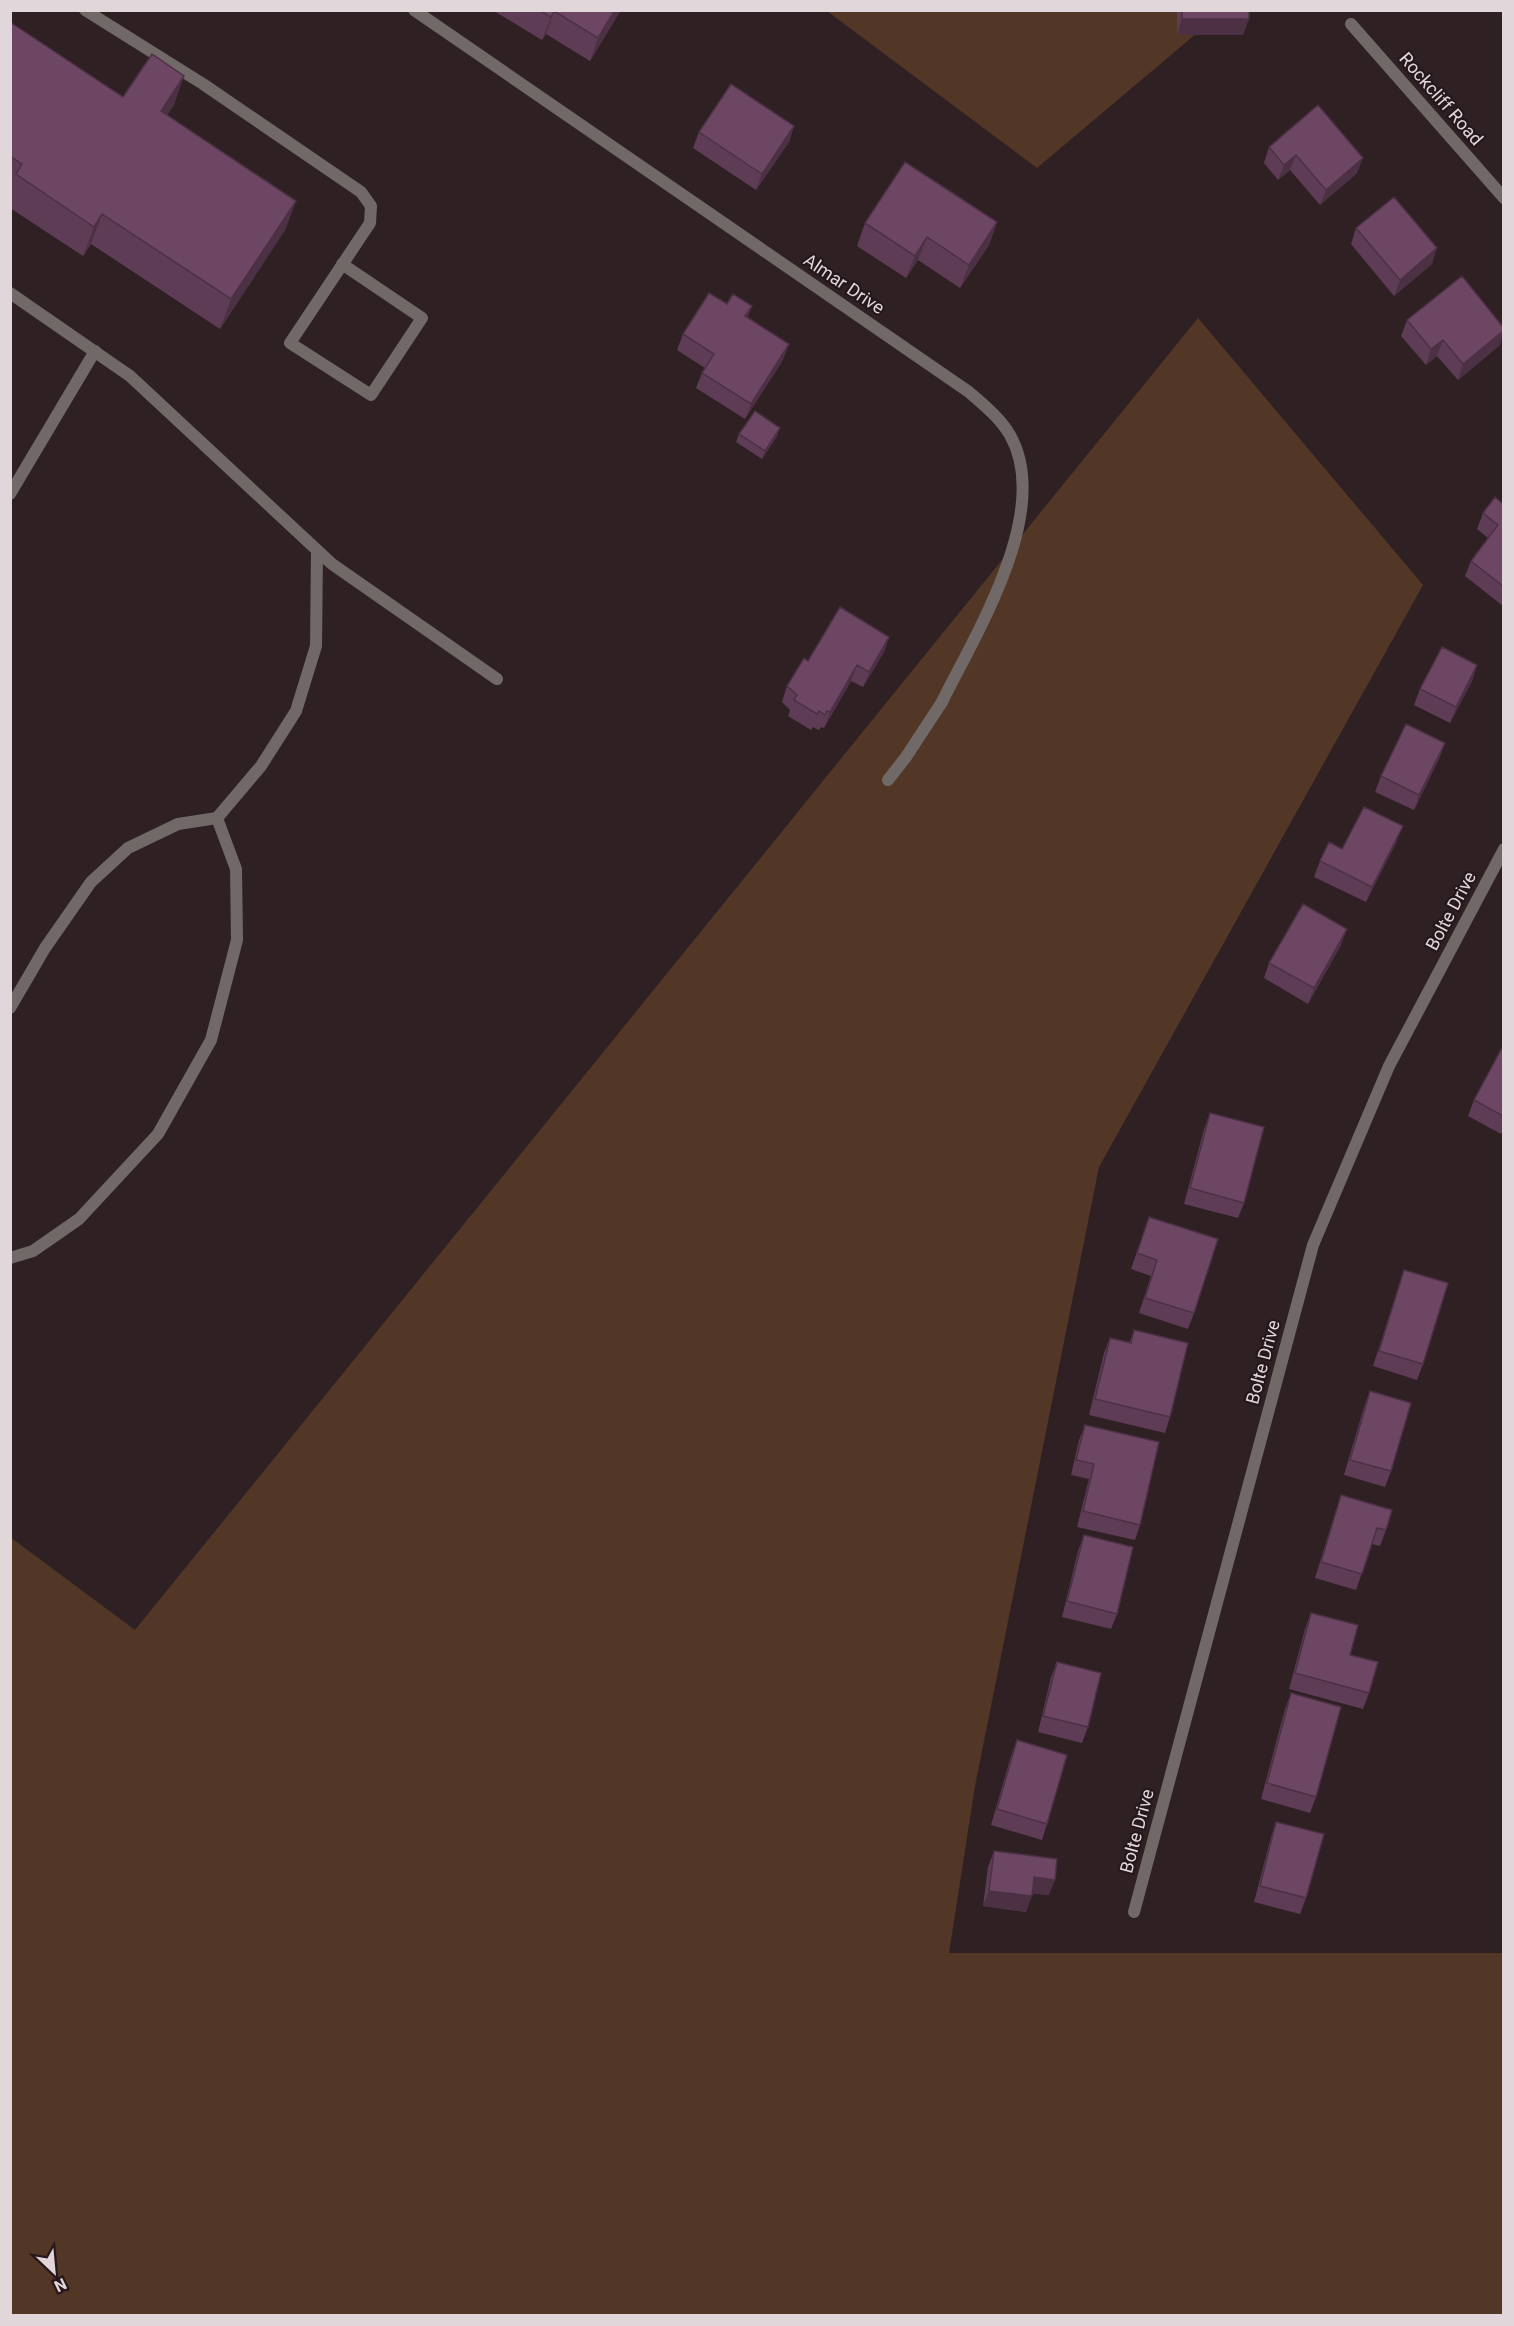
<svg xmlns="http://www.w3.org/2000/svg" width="1514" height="2326" font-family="Roboto,sans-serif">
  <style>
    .green { fill: #533726 }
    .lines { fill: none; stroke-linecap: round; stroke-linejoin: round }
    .service { stroke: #716968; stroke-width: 12 }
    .minor { stroke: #716968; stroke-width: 12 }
    .wall { fill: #5e3c55 }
    .shaded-wall { fill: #4c3145 }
    .building { fill: #6d4663; stroke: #4c3145; stroke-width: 1.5 }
    .labels { text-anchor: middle; stroke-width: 4.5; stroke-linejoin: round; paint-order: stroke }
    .street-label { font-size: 18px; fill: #e1d7da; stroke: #25171b }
  </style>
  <rect width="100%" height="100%" fill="#2f2024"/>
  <path class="green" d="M827 11H1223L1037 168Z
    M1198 318 1423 585 1099 1167 975 1786 949 1953H1503V2315H11L10 1537 135 1630Z"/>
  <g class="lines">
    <path class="service" d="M85 10 203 84 361 192 371 206 370 223 290 343 371 395 422 318 342 264
      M10 293 130 376 332 564 497 679
      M10 494 95 351
      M888 780 906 757 942 702
      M10 1008 45 948 91 882 128 848 178 824 217 818 261 766 296 711 316 646 317 550
      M10 1258 33 1251 79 1219 158 1134 211 1040 237 940 236 869 217 818"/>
    <path class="minor" d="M414 10 969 392C984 405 1000 418 1010 435 1053 511 976 633 942 702
      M1351 24 1504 198
      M1134 1912 1313 1245 1389 1066 1504 849"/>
  </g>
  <path class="wall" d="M621 10 590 61 546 34 542 40 494 11Z
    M1177 10H1249L1243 35H1177Z
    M10 22 123 97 174 105 167 115 296 201 285 230 220 329 91 244 83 256 10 208Z
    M794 126 789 142 756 190 693 148 699 132Z
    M1269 147 1357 173 1320 205 1290 170 1278 180 1264 163Z
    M997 222 989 245 960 288 918 260 906 278 857 246 865 223Z
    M1356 228 1432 264 1394 296 1351 244Z
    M747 317 783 360 745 419 696 388 702 373 705 368 677 350 683 334Z
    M1407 320 1500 345 1458 380 1437 356 1426 365 1401 336Z
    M739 434 777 436 762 459 736 442Z
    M1503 504V606L1465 576 1471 561 1488 538 1477 529 1483 513Z
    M889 637 884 652 863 687 851 681 824 728 821 727 819 730 813 727 811 730 788 716 790 710 782 702 787 686 808 661Z
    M1477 665 1472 681 1450 723 1414 705 1420 689Z
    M1445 743 1439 759 1414 810 1375 792 1381 776Z
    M1397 841 1366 902 1314 877 1320 861 1342 849Z
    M1341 945 1308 1004 1264 978 1269 963Z
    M1503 1046V1130L1501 1134 1468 1116 1474 1100Z
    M1210 1113 1244 1203 1238 1218 1184 1204 1204 1129Z
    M1149 1217 1194 1313 1188 1329 1139 1313 1151 1276 1131 1269Z
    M1404 1270 1423 1364 1417 1380 1373 1366Z
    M1134 1330 1170 1417 1165 1433 1089 1415 1104 1353 1110 1338 1129 1343Z
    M1370 1391 1391 1471 1385 1487 1344 1475 1364 1407Z
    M1085 1425 1140 1525 1135 1540 1077 1527 1089 1479 1071 1475 1079 1440Z
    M1341 1495 1386 1530 1380 1546 1372 1544 1356 1590 1315 1578 1336 1510Z
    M1084 1535 1117 1614 1111 1629 1062 1617 1078 1551Z
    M1311 1613 1350 1655 1369 1693 1363 1709 1289 1689 1305 1629Z
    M1057 1662 1088 1727 1082 1743 1038 1732 1051 1677Z
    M1291 1693 1316 1797 1310 1813 1261 1799 1285 1709Z
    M1017 1740 1047 1824 1042 1840 991 1825 1011 1756Z
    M1276 1822 1306 1898 1300 1914 1254 1902 1271 1837Z
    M994 1851 1049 1895 1032 1893 1026 1912 983 1906 988 1867Z"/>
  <path class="shaded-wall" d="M615 10H621L590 61 598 38Z
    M554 11 546 34 542 40 551 17Z
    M1182 19H1249L1243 35H1177Z
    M184 76 174 105 150 141 161 111Z
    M794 126 789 142 756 190 762 174Z
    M1296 155 1290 170 1278 180 1284 165Z
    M1363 158 1357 173 1320 205 1326 190Z
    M296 201 285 230 220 329 231 299Z
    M102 214 91 244 83 256 94 227Z
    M997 222 989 245 960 288 969 265Z
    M927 237 918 260 906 278 915 256Z
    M1437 248 1432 264 1394 296 1400 280Z
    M752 306 746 322 745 316Z
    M1503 331V335L1500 345 1458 380 1463 364Z
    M1443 340 1437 356 1426 365 1431 349Z
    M789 344 783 360 745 419 751 404Z
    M780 428 777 436 762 459 765 451Z
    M889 637 884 652 863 687 869 672Z
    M857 665 851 681 824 728 830 712Z
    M1477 665 1472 681 1450 723 1456 707Z
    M1445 743 1439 759 1414 810 1419 795Z
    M1403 826 1397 841 1366 902 1372 887Z
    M1347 929 1341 945 1308 1004 1314 988Z
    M1034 1877 1055 1880 1049 1895 1028 1893Z
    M989 1891 1032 1896 1026 1912 983 1906Z"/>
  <path class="building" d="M539 10H615L598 38 554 11 551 17Z
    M1182 10H1249V19H1182Z
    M10 22 123 97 152 54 184 76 161 111 296 201 231 299 102 214 94 227 16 174 22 164 10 156Z
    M731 84 794 126 762 174 699 132Z
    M1318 105 1363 158 1326 190 1296 155 1284 165 1269 147Z
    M905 162 997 222 969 265 927 237 915 256 865 223Z
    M1394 197 1437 248 1400 280 1356 228Z
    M1462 276 1503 327V331L1463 364 1443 340 1431 349 1407 320Z
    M709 293 727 304 733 294 752 306 745 316 789 344 751 404 702 373 714 354 683 334Z
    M755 411 780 428 765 451 739 434Z
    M1495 497 1503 504V586L1471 561 1498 525 1483 513Z
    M840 607 889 637 869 672 857 665 830 712 827 711 825 715 819 711 817 714 794 700 797 695 787 686 804 658 808 661Z
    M1442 647 1477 665 1456 707 1420 689Z
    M1406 724 1445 743 1419 795 1381 776Z
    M1364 807 1403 826 1372 887 1320 861 1329 842 1342 849Z
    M1303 904 1347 929 1314 988 1269 963Z
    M1503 1046V1116L1474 1100Z
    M1210 1113 1264 1127 1244 1203 1190 1188Z
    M1149 1217 1218 1239 1194 1313 1145 1298 1157 1260 1137 1253Z
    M1404 1270 1448 1283 1423 1364 1379 1351Z
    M1134 1330 1188 1343 1170 1417 1095 1399 1110 1338 1131 1343Z
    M1370 1391 1411 1403 1391 1471 1350 1460Z
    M1085 1425 1159 1442 1140 1525 1083 1511 1094 1464 1076 1460Z
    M1341 1495 1392 1510 1386 1530 1377 1528 1362 1574 1321 1562Z
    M1084 1535 1133 1547 1117 1614 1067 1601Z
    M1311 1613 1358 1625 1350 1655 1378 1662 1369 1693 1295 1673Z
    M1057 1662 1101 1673 1088 1727 1043 1716Z
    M1291 1693 1341 1707 1316 1797 1267 1783Z
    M1017 1740 1067 1755 1047 1824 997 1809Z
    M1276 1822 1324 1834 1306 1898 1260 1886Z
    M994 1851 1057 1859 1055 1880 1034 1877 1032 1896 989 1891Z"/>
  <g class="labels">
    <g class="street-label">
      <text transform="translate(1441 99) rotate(49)" y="6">Rockcliff Road</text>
      <text transform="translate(844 284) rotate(34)" y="6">Almar Drive</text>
      <text transform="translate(1451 911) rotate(-62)" y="6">Bolte Drive</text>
      <text transform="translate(1263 1362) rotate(-75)" y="6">Bolte Drive</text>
      <text transform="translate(1137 1831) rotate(-75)" y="6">Bolte Drive</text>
    </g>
  </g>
  <rect width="1514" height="2326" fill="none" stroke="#e1d7da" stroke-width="24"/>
  <g transform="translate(54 2272) rotate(154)" stroke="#25171b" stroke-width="4.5" paint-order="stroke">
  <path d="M0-4.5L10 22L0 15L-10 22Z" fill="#e1d7da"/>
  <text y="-9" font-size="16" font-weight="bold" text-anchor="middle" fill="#e1d7da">N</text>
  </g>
</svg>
